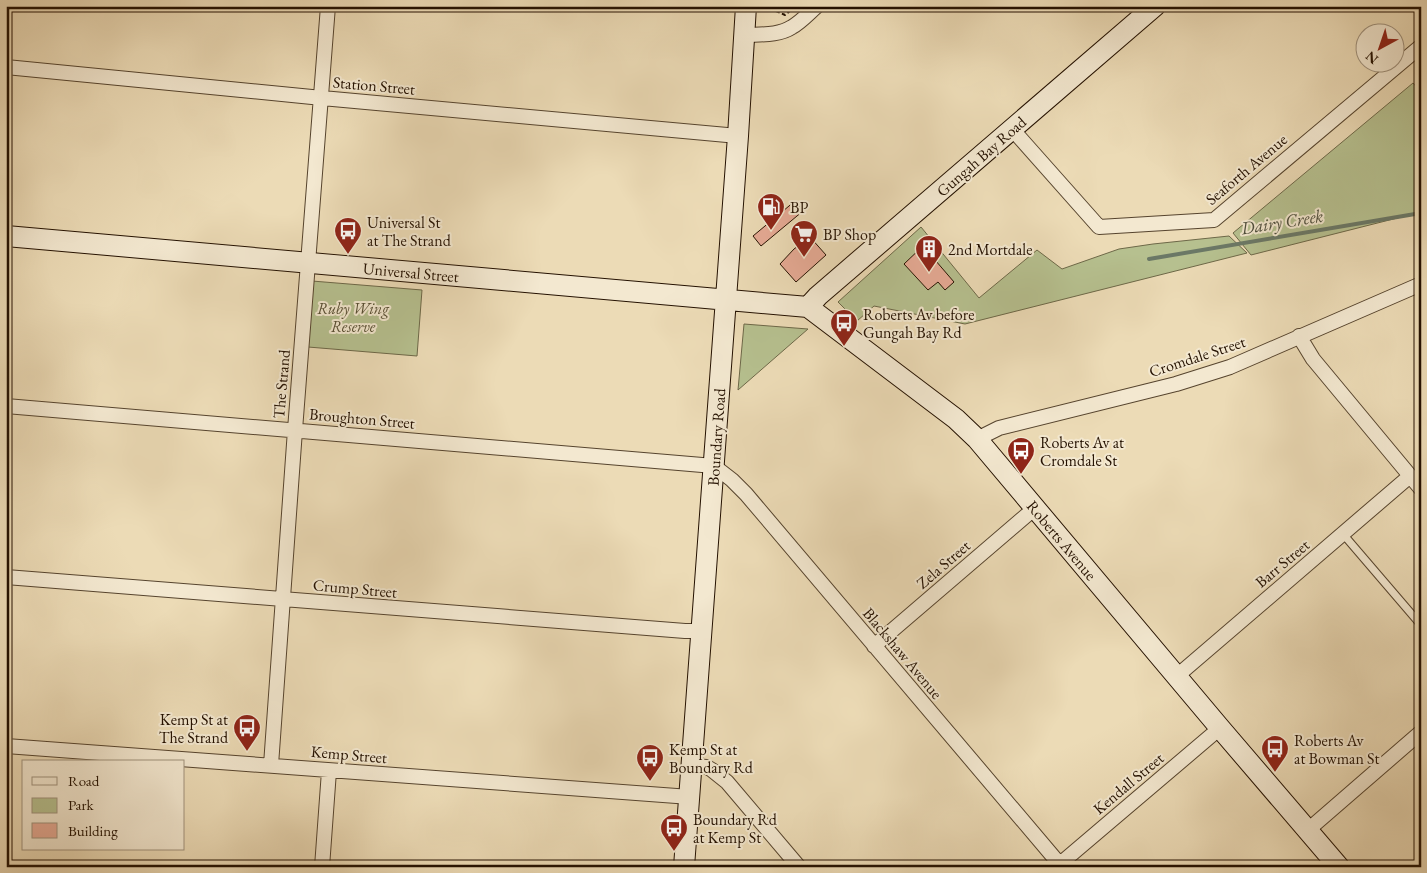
<svg xmlns="http://www.w3.org/2000/svg" width="1427" height="873" font-family="'EB Garamond',serif">
  <style>
    .green { fill: #b6c08f; stroke: #6d6848 }
    .lines { fill: none; stroke-linecap: round; stroke-linejoin: round }
    .stream { stroke: #6b7866; stroke-width: 4 }
    .building { fill: #e7ab96; stroke: #241101 }
    .lane-casing { stroke: #56442e; stroke-width: 9 }
    .street-casing { stroke: #56442e; stroke-width: 16 }
    .secondary-casing { stroke: #241101; stroke-width: 22 }
    .path { stroke: #241101; stroke-width: 2; stroke-dasharray: 4 2.5; stroke-linecap: butt }
    .lane { stroke: #f3e8d0; stroke-width: 7 }
    .street { stroke: #f3e8d0; stroke-width: 14 }
    .secondary { stroke: #f3e8d0; stroke-width: 20 }
    .labels { text-anchor: middle; stroke-width: 4; stroke-linejoin: round; paint-order: stroke }
    .street-label { font-size: 16px; fill: #241101; stroke: #f3e8d0 }
    .poi-label { font-size: 16px; fill: #241101; stroke: #f3e8d0; text-anchor: start }
    .park-label { font-size: 16px; font-style: italic; fill: #574e33; stroke: #f3e8d0 }
    .water-label { font-size: 18px; font-style: italic; fill: #4d4d3c; stroke: #f3e8d0 }
  </style>
  <rect width="100%" height="100%" fill="#ecdbb6"/>
  <filter id="stains"><feTurbulence type="fractalNoise" baseFrequency=".004" numOctaves="4"/><feColorMatrix values="0 0 0 0 .2 0 0 0 0 .09 0 0 0 0 .02 0 0 0 .5 -.17"/></filter>
  <radialGradient id="worn" r=".72"><stop offset=".6" stop-color="#630" stop-opacity="0"/><stop offset="1" stop-color="#630" stop-opacity=".3"/></radialGradient>
  <path class="green" d="M1413 83 1421 92V212L1251 255 1233 233Z
    M921 227 979 298 1037 250 1062 269 1119 249 1153 244 1229 236 1247 253 965 324 874 306 857 321 838 302Z
    M312 281 422 290 417 356 308 347Z
    M744 324 808 329 738 390Z"/>
  <g class="lines">
    <path class="stream" d="M1149 259 1421 213"/>
  </g>
  <path class="building" d="M795 201 803 211 761 246 753 236Z
    M810 237 826 255 796 282 780 264 794 249Z
    M923 246 954 282 945 290 938 282 928 290 904 264Z"/>
  <g class="lines">
    <defs>
      <path id="lane" d="M1343 534 1421 625"/>
      <path id="street" d="M744 35C760 34 778 36 792 27 801 22 809 13 817 6
        M6 67 322 98 738 136
        M1012 129 1099 227 1214 220 1421 46
        M1299 336 1313 359 1421 489
        M6 406 714 466 732 480 746 494 1062 867
        M977 439 999 428 1176 384 1230 367 1421 284
        M6 577 685 631H701
        M874 646 1035 508
        M1177 676 1410 476
        M6 746 690 797
        M271 765 295 430 328 6
        M692 766 707 767 712 770 727 782 799 867
        M1308 830 1421 732
        M1060 864 1220 728
        M322 867 329 771"/>
      <path id="secondary" d="M6 236 808 307 956 419 977 439 1220 728 1339 867
        M808 307 818 296 1155 6
        M684 867 738 136 746 6"/>
    </defs>
    <use href="#lane" class="lane-casing"/>
    <use href="#street" class="street-casing"/>
    <use href="#secondary" class="secondary-casing"/>
    <path class="path" d="M764 6 785 15 796 6
      M1124 6 1126 8"/>
    <use href="#lane" class="lane"/>
    <use href="#street" class="street"/>
    <use href="#secondary" class="secondary"/>
  </g>
  <defs>
    <symbol id="fuel-pin" viewBox="-11 -11 22 30"><path d="M0 17L-7.5 6A9.5 9.5 0 1 1 7.5 6Z" fill="#8f2418" stroke="#f3e8d0"/><path d="M-5.5-6h7V0h2V4h1.3V-2.5L3-4.5l.8-.8L6-3V5H2.5V1h-1V6h-7ZM-4.2-4.7v3.2H.2V-4.7Z" fill="#fff"/></symbol>
    <symbol id="bus-pin" viewBox="-11 -11 22 30"><path d="M0 17L-7.5 6A9.5 9.5 0 1 1 7.5 6Z" fill="#8f2418" stroke="#f3e8d0"/><path d="M-5-6H5V4H4V6H2V4H-2V6H-4V4H-5ZM-3.5-4V0h7V-4ZM-3.5 1.2v1.5H-2V1.2ZM2 1.2v1.5H3.5V1.2Z" fill="#fff"/></symbol>
    <symbol id="supermarket-pin" viewBox="-11 -11 22 30"><path d="M0 17L-7.5 6A9.5 9.5 0 1 1 7.5 6Z" fill="#8f2418" stroke="#f3e8d0"/><path d="M-6-5.5h2.5l.6 2H6L4.5 2H-2.5L-4.4-4H-6ZM-1.5 3.2a1.3 1.3 0 1 0 .1 0ZM3 3.2a1.3 1.3 0 1 0 .1 0Z" fill="#fff"/></symbol>
    <symbol id="building-pin" viewBox="-11 -11 22 30"><path d="M0 17L-7.5 6A9.5 9.5 0 1 1 7.5 6Z" fill="#8f2418" stroke="#f3e8d0"/><path d="M-4-6H4V6H1V3H-1V6H-4ZM-2.5-4.3h1.7v1.8h-1.7ZM.8-4.3h1.7v1.8H.8ZM-2.5-1h1.7V.8h-1.7ZM.8-1h1.7V.8H.8Z" fill="#fff"/></symbol>
  </defs>
  <g fill-rule="evenodd">
    <use href="#fuel-pin" x="755" y="191" width="32" height="43"/>
    <use href="#bus-pin" x="332" y="215" width="32" height="43"/>
    <use href="#supermarket-pin" x="788" y="218" width="32" height="43"/>
    <use href="#building-pin" x="913" y="233" width="32" height="43"/>
    <use href="#bus-pin" x="828" y="307" width="32" height="43"/>
    <use href="#bus-pin" x="1005" y="435" width="32" height="43"/>
    <use href="#bus-pin" x="231" y="712" width="32" height="43"/>
    <use href="#bus-pin" x="1259" y="733" width="32" height="43"/>
    <use href="#bus-pin" x="634" y="742" width="32" height="43"/>
    <use href="#bus-pin" x="658" y="812" width="32" height="43"/>
  </g>
  <g class="labels">
    <g class="street-label">
      <text transform="translate(374 85) rotate(5)" y="6">Station Street</text>
      <text transform="translate(981 156) rotate(-41)" y="6">Gungah Bay Road</text>
      <text transform="translate(1246 169) rotate(-40)" y="6">Seaforth Avenue</text>
      <text transform="translate(411 272) rotate(5)" y="6">Universal Street</text>
      <text transform="translate(1197 356) rotate(-18)" y="6">Cromdale Street</text>
      <text transform="translate(281 384) rotate(-85)" y="6">The Strand</text>
      <text transform="translate(362 418) rotate(5)" y="6">Broughton Street</text>
      <text transform="translate(716 437) rotate(-86)" y="6">Boundary Road</text>
      <text transform="translate(1062 540) rotate(50)" y="6">Roberts Avenue</text>
      <text transform="translate(1282 563) rotate(-40)" y="6">Barr Street</text>
      <text transform="translate(943 564) rotate(-41)" y="6">Zela Street</text>
      <text transform="translate(355 588) rotate(5)" y="6">Crump Street</text>
      <text transform="translate(903 653) rotate(50)" y="6">Blackshaw Avenue</text>
      <text transform="translate(349 754) rotate(5)" y="6">Kemp Street</text>
      <text transform="translate(1128 783) rotate(-40)" y="6">Kendall Street</text>
    </g>
    <g class="poi-label">
      <text x="790" y="213">BP</text>
      <text x="367" y="228">Universal St<tspan x="367" dy="18">at The Strand</tspan></text>
      <text x="823" y="240">BP Shop</text>
      <text x="948" y="255">2nd Mortdale</text>
      <text x="863" y="320">Roberts Av before<tspan x="863" dy="18">Gungah Bay Rd</tspan></text>
      <text x="1040" y="448">Roberts Av at<tspan x="1040" dy="18">Cromdale St</tspan></text>
      <text x="228" y="725" text-anchor="end">Kemp St at<tspan x="228" dy="18">The Strand</tspan></text>
      <text x="1294" y="746">Roberts Av<tspan x="1294" dy="18">at Bowman St</tspan></text>
      <text x="669" y="755">Kemp St at<tspan x="669" dy="18">Boundary Rd</tspan></text>
      <text x="693" y="825">Boundary Rd<tspan x="693" dy="18">at Kemp St</tspan></text>
    </g>
    <g class="park-label">
      <text x="353" y="314">Ruby Wing<tspan x="353" dy="18">Reserve</tspan></text>
    </g>
    <g class="water-label">
      <text transform="translate(1282 222) rotate(-9)" y="6">Dairy Creek</text>
    </g>
  </g>
  <rect width="1427" height="873" fill="none" stroke="#ecdbb6" stroke-width="25"/>
  <rect x="8" y="8" width="1412" height="858" fill="none" stroke="#241101" stroke-width="2.5"/>
  <rect x="12" y="12" width="1402" height="848" fill="none" stroke="#241101"/>
  <rect x="22" y="760" width="162" height="90" fill="#f3e8d0" stroke="#a0927d"/>
  <rect x="32" y="777" width="25" height="8" fill="#f3e8d0" stroke="#a0927d"/>
  <text x="68" y="786" font-size="15" fill="#241101">Road</text>
  <rect x="32" y="798" width="25" height="15" fill="#b6c08f" stroke="#a0927d"/>
  <text x="68" y="810" font-size="15" fill="#241101">Park</text>
  <rect x="32" y="823" width="25" height="15" fill="#e7ab96" stroke="#a0927d"/>
  <text x="68" y="836" font-size="15" fill="#241101">Building</text>
  <g transform="translate(1380 48) rotate(220)"><circle r="24" fill="#f3e8d0" stroke="#a0927d"/>
  <path d="M0-4L9 19L0 12L-9 19Z" fill="#8f2418"/>
  <text y="-8" font-size="14" font-weight="bold" text-anchor="middle" fill="#241101">N</text>
  </g>
  <rect width="100%" height="100%" filter="url(#stains)"/>
  <rect width="100%" height="100%" fill="url(#worn)"/>
</svg>
